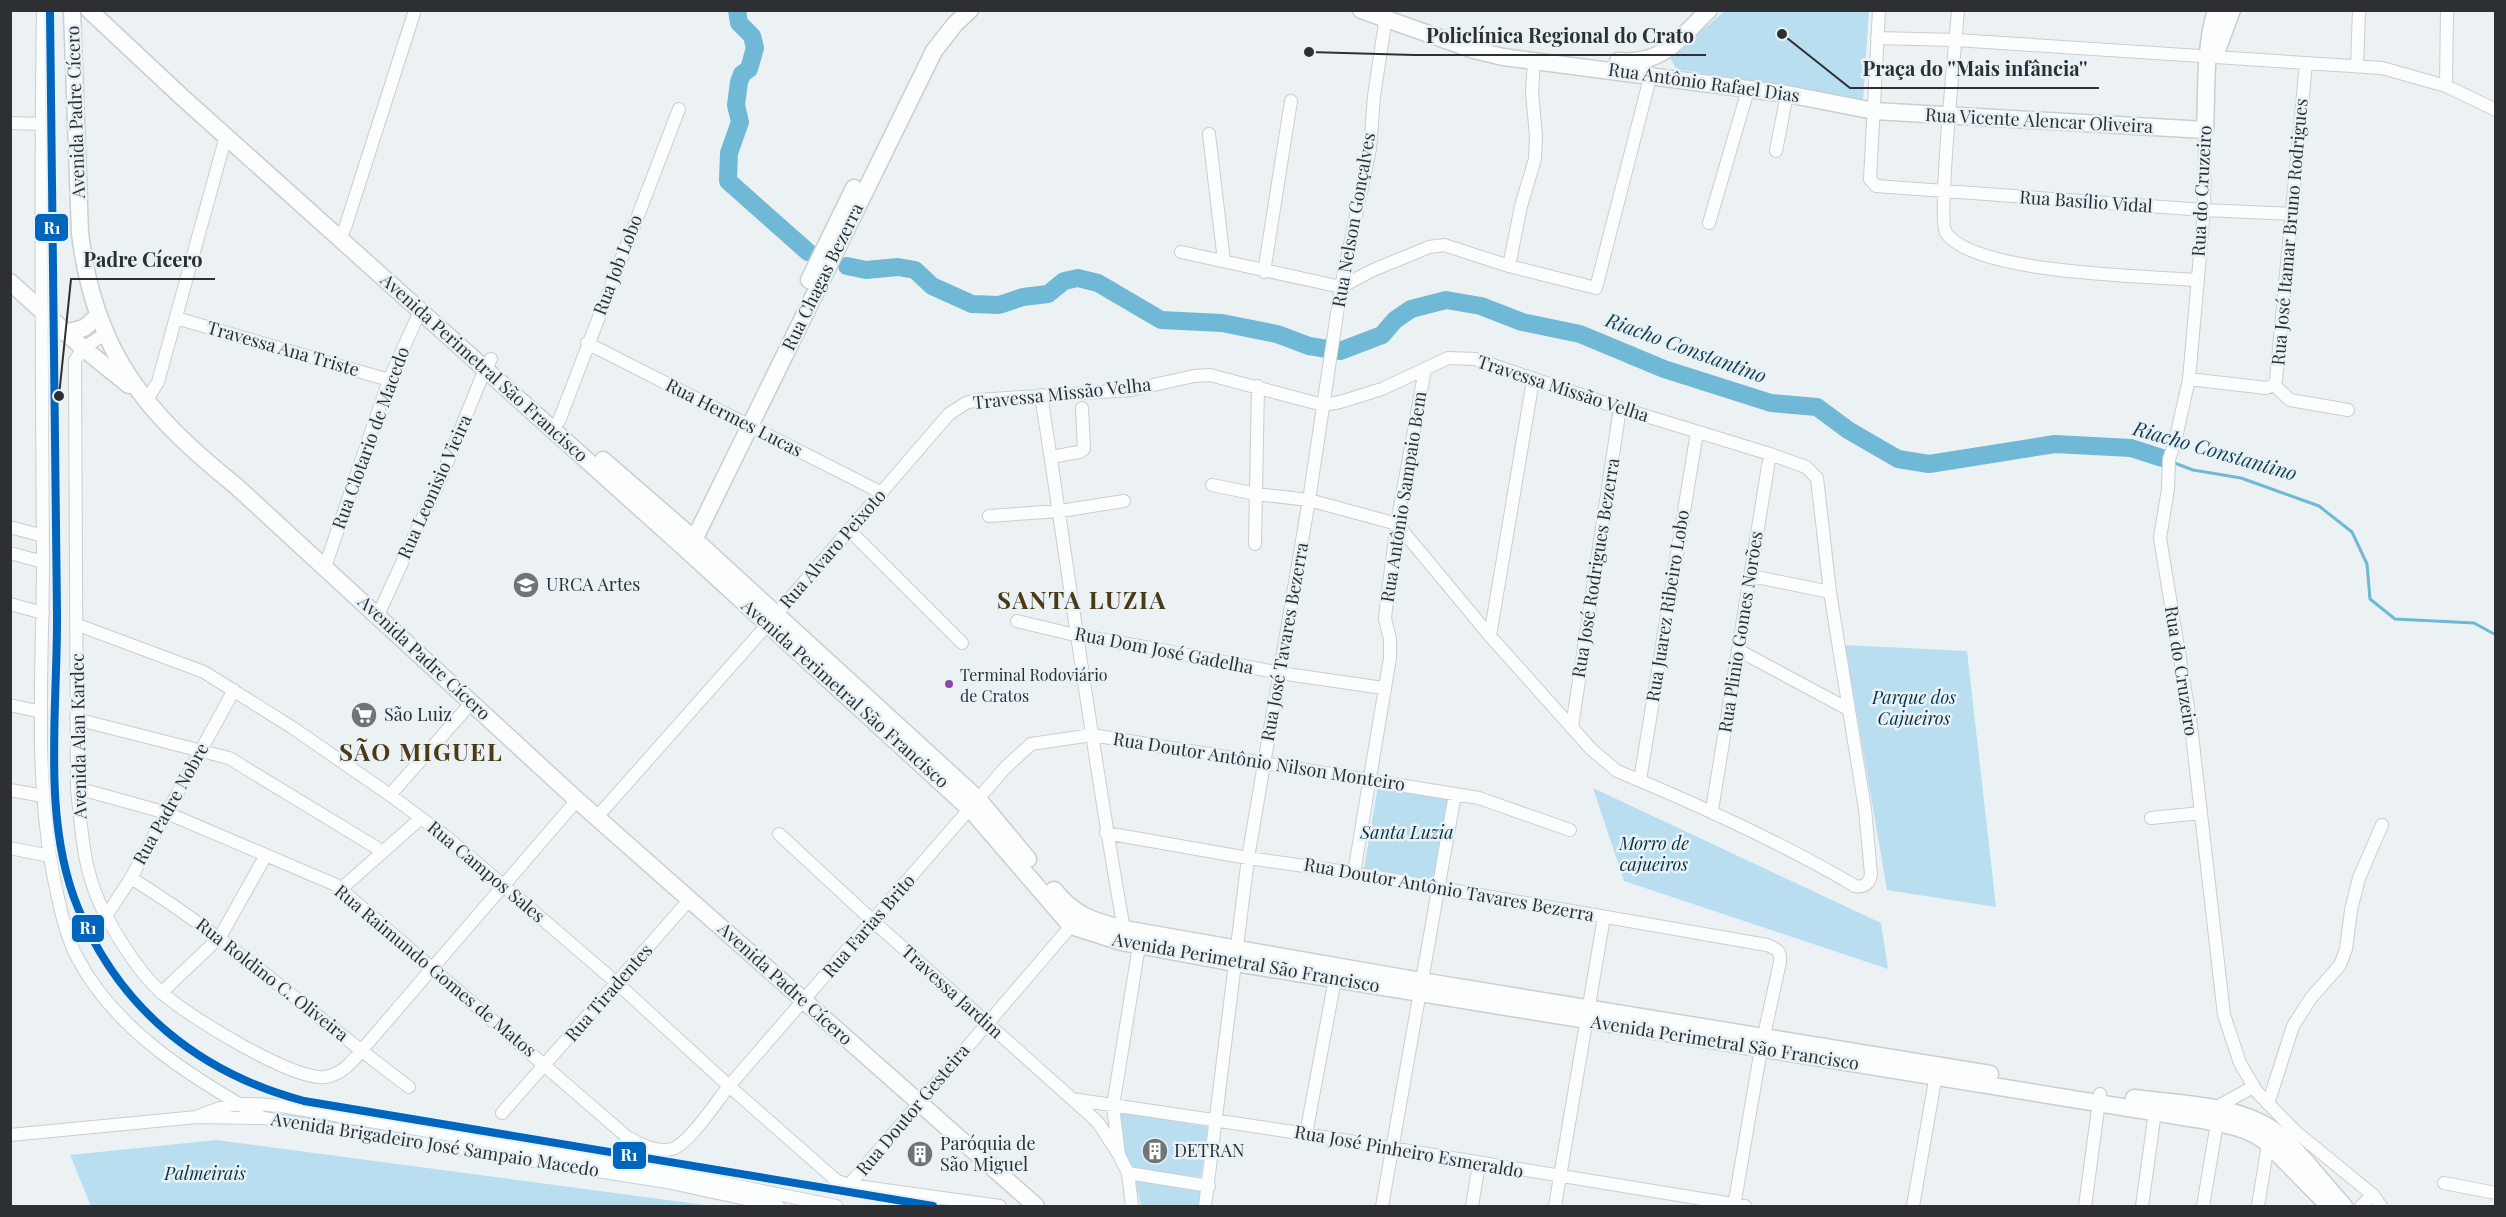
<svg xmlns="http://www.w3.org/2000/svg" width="2506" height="1217" font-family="'Playfair Display',serif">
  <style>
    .green { fill: #b9def0 }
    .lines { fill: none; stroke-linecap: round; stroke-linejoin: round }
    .stream { stroke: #6fb8d6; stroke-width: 3 }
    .river { stroke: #6fb8d6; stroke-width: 18 }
    .street-casing { stroke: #caced0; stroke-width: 14 }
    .secondary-casing { stroke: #caced0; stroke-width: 19 }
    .street { stroke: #fcfdfd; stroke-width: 12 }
    .secondary { stroke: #fcfdfd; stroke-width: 16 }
    .rail-1-casing { stroke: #e9f2f7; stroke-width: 12 }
    .rail-1 { stroke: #0065bd; stroke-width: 8 }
    .bus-dot { fill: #8e44ad; stroke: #e9f2f7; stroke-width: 2 }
    .labels { text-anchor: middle; stroke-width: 5; stroke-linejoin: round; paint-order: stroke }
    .bus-label { font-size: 16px; fill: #2d3032; stroke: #e9f2f7; text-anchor: start }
    .street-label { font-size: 18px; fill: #2d3032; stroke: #e9f2f7 }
    .poi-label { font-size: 18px; fill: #2d3032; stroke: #e9f2f7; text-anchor: start }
    .park-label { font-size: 18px; font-style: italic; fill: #053345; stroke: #e9f2f7 }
    .water-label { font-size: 20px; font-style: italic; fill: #153f52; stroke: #e9f2f7 }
    .district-label { font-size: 24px; font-weight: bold; letter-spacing: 1.5px; fill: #4d3913; stroke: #e9f2f7 }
    .leader { fill: none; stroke: #2d3032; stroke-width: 2 }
    .callout-dot { fill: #2d3032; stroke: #e9f2f7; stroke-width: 2 }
    .callout-label { font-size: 20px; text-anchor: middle; font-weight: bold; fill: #2d3032; stroke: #e9f2f7; stroke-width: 5; stroke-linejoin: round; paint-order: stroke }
    .line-badge { stroke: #e9f2f7; stroke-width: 2 }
    .badge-label { font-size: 16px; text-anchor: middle; font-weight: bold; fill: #fff }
  </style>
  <rect width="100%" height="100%" fill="#ecf1f4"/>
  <path class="green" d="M1725 11H1869L1863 100 1676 69 1670 57Z
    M1845 645 1967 651 1996 907 1887 890Z
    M1378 786 1449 798 1435 881 1364 869Z
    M1593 788 1881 923 1888 969 1624 881Z
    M1120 1111 1208 1127 1201 1177 1129 1168 1123 1143Z
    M216 1140 712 1206H91L70 1155Z
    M1134 1178 1202 1191 1200 1206H1141Z"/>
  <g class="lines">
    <path class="stream" d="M2172 462 2193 470 2241 478 2319 506 2352 532 2367 564 2370 599 2395 619 2474 623 2496 635"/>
    <path class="river" d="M737 10 739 23 752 36 755 48 749 69 742 74 739 82 736 105 740 122 729 153 728 181 808 252
      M847 266 866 270 898 267 915 270 932 286 972 304 999 305 1023 297 1048 294 1064 281 1078 278 1098 283 1161 320 1222 323 1277 334 1309 346 1340 351 1382 335 1395 320 1411 309 1446 300 1481 306 1522 322 1580 334 1664 369 1771 403 1817 407 1848 430 1898 459 1929 464 2055 444 2131 448 2162 458"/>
    <defs>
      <path id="street" d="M43 10C40 193 42 376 43 559 43 667 33 777 55 884 60 908 66 937 78 959 117 1032 193 1078 263 1118
        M1879 10 1870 179 1876 186 2204 210 2292 214
        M1958 10C1956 39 1937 220 1946 233 1975 274 2146 276 2197 280
        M1877 38 1956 40 2382 68 2446 86 2496 110
        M2357 66 2359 10
        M2446 86 2447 10
        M10 123 41 124
        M2205 130 2204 210 2189 379 2175 442 2169 459 2168 489 2160 538 2191 726 2224 1015 2240 1063 2257 1092 2296 1132 2373 1195 2381 1206
        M1209 134 1224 261
        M1776 151 1787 94
        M1709 223 1748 90
        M339 239 345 228 415 10
        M1181 252 1341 287 1371 271 1429 247 1444 245 1509 266 1596 288 1651 74
        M1509 266 1521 206 1535 159 1536 136 1532 92 1534 61
        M1264 272 1291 101
        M176 318 389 380
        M105 334 83 348 75 361 77 788C82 834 83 874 106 916 119 940 141 975 162 993 188 1016 293 1081 325 1077 342 1074 351 1063 361 1051L577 800
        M587 343 882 493
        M2189 379 2266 388 2274 385 2276 380 2306 63
        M2274 385 2290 400 2348 410
        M1041 395C1069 573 1092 752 1124 929L1123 936
        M146 401 158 382 226 136
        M559 421 679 109
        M1051 457 1079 452 1084 449 1082 408
        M989 516 1060 511 1124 501
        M10 527 43 536
        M849 530 962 643
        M1255 544 1258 386
        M10 553 43 562
        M325 567 389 380 420 311
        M1751 576 1830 592
        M10 604 43 613
        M378 615 440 480 485 369 491 359
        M1017 621 1075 635 1157 649 1280 673 1383 688
        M78 625 204 672 293 728 390 795 448 838 618 984 729 1086 837 1181 849 1185 1000 1206
        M1490 636 1533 380
        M1738 650 1848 709
        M10 705 41 712
        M76 719 229 758 382 851
        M1572 727 1620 408
        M1640 780 1697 432
        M77 788 167 813 336 885 627 1137C640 1144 656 1153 672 1149 689 1144 717 1101 729 1086L1005 768 1031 744 1092 735 1479 798 1570 830
        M10 790 43 796
        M390 795 472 702
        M1712 810 1770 454
        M597 817 768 624 949 414 966 403 978 400 1131 390 1194 376 1210 375 1323 405 1340 402 1382 389 1448 358 1475 359 1620 408 1770 454 1806 467 1817 478 1830 592 1865 809 1871 874C1870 883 1864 888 1855 886 1779 841 1699 805 1617 771L1591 749 1490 636 1397 524 1309 500 1256 494 1212 485
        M2151 818 2201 813
        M1106 833 1248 858 1354 873 1767 945C1777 949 1781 951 1780 962L1761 1049 1734 1206
        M779 834 873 921 1089 1114 1099 1124 1119 1155
        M10 848 50 856
        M1354 873 1390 658V639L1385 619 1387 599 1397 524 1425 369
        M131 878C230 939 316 1018 409 1087
        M341 889 421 818
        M106 916 131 878 234 690
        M161 993 220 937 266 855
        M1072 1099 1306 1134 1745 1206
        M2268 1104 2293 1026 2311 998 2340 965 2346 949 2351 910 2359 878 2382 825
        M2215 1108 2253 1087
        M502 1113 690 899
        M199 1116C233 1100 250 1103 287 1107L669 1172 836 1206
        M1306 1134 1335 979
        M10 1135 197 1117 263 1118 667 1182 778 1206
        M1128 1173 1209 1186
        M2444 1183 2496 1193
        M849 1185 1071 926
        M1132 1206 1128 1173 1119 1155 1113 1106 1139 946
        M1205 1206 1248 858 1309 500 1341 287 1370 149 1374 96 1387 10
        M1382 1206 1455 794
        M1472 1206 1479 1164
        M1555 1206 1604 917
        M1913 1206 1937 1069
        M2085 1206 2100 1094
        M2142 1206 2155 1112
        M2203 1206 2217 1123
        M2258 1206 2268 1144
        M2361 1206 2373 1195"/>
      <path id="secondary" d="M72 10 80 233C94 352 145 413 236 486L577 800 1036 1206
        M89 10 182 97 680 544 971 810 1071 926 1121 942 1235 963 2196 1119C2221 1124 2248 1126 2268 1144L2329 1206
        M1361 10 1474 50 1503 57 1787 94 1874 111 2205 130C2207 91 2204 49 2216 10
        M2216 53 2232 10
        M1618 61C1664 65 1678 39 1709 10
        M809 280 854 188
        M10 282 83 348 129 385
        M65 333 84 328 98 316
        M603 460 694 539 979 800 1028 859
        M690 548 934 51 955 24 970 10
        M1054 890C1075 916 1093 921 1124 929L1421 981 1990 1074
        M2134 1098C2179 1104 2233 1104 2272 1129 2294 1144 2325 1186 2344 1206"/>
    </defs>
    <use href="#street" class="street-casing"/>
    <use href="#secondary" class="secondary-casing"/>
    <use href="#street" class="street"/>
    <use href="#secondary" class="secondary"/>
    <defs>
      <path id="rail-1" d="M50 10C51 211 53 412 57 612 58 707 41 819 78 908 120 1009 199 1073 304 1101L933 1206"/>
    </defs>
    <use href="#rail-1" class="rail-1-casing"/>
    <use href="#rail-1" class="rail-1"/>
  </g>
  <defs>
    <symbol id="university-disc" viewBox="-11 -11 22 22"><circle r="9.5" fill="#707476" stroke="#e9f2f7"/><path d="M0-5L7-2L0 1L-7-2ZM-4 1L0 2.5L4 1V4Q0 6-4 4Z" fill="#fff"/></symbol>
    <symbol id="supermarket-disc" viewBox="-11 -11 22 22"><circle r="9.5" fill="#707476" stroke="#e9f2f7"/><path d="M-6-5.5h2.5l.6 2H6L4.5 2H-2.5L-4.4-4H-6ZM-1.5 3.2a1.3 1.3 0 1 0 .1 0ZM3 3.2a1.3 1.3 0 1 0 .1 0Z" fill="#fff"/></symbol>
    <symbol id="building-disc" viewBox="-11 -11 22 22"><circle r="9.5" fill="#707476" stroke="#e9f2f7"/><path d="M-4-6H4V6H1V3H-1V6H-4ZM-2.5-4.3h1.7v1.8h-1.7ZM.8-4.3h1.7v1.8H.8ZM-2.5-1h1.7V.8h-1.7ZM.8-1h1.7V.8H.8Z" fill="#fff"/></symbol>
  </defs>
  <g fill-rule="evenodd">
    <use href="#university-disc" x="511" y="570" width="30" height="30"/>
    <use href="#supermarket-disc" x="349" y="700" width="30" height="30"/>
    <use href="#building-disc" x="1140" y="1136" width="30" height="30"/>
    <use href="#building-disc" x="905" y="1139" width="30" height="30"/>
  </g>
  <circle class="bus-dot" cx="949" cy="684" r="5"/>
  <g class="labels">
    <g class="bus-label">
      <text x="960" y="681">Terminal Rodoviário<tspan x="960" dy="21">de Cratos</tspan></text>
    </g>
    <g class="street-label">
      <text transform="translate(1704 83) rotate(8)" y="6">Rua Antônio Rafael Dias</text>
      <text transform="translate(76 112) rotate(-92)" y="6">Avenida Padre Cícero</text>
      <text transform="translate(2039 121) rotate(3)" y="6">Rua Vicente Alencar Oliveira</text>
      <text transform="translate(2202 191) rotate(-87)" y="6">Rua do Cruzeiro</text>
      <text transform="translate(2086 202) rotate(4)" y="6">Rua Basílio Vidal</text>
      <text transform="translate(1354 220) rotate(-80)" y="6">Rua Nelson Gonçalves</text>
      <text transform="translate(2290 232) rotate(-85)" y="6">Rua José Itamar Bruno Rodrigues</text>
      <text transform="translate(618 265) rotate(-69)" y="6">Rua Job Lobo</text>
      <text transform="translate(823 277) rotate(-64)" y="6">Rua Chagas Bezerra</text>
      <text transform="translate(283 349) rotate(16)" y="6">Travessa Ana Triste</text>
      <text transform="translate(484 368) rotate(42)" y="6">Avenida Perimetral São Francisco</text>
      <text transform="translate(1563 389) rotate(18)" y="6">Travessa Missão Velha</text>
      <text transform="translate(1062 394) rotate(-6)" y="6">Travessa Missão Velha</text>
      <text transform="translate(734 418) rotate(27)" y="6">Rua Hermes Lucas</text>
      <text transform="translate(371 438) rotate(-70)" y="6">Rua Clotario de Macedo</text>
      <text transform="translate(435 487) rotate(-66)" y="6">Rua Leonisio Vieira</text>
      <text transform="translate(1404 497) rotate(-81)" y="6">Rua Antônio Sampaio Bem</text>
      <text transform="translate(833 549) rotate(-49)" y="6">Rua Alvaro Peixoto</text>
      <text transform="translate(1596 568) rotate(-81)" y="6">Rua José Rodrigues Bezerra</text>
      <text transform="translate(1668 606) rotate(-81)" y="6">Rua Juarez Ribeiro Lobo</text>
      <text transform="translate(1741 632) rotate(-81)" y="6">Rua Plinio Gomes Norões</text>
      <text transform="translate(1285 642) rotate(-80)" y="6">Rua José Tavares Bezerra</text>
      <text transform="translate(1164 651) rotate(11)" y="6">Rua Dom José Gadelha</text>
      <text transform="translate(424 658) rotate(43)" y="6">Avenida Padre Cícero</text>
      <text transform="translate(2181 671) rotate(81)" y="6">Rua do Cruzeiro</text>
      <text transform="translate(845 694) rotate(42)" y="6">Avenida Perimetral São Francisco</text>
      <text transform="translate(79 736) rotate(-91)" y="6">Avenida Alan Kardec</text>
      <text transform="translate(1259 762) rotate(9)" y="6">Rua Doutor Antônio Nilson Monteiro</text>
      <text transform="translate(171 804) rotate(-61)" y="6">Rua Padre Nobre</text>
      <text transform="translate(486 872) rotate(40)" y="6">Rua Campos Sales</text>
      <text transform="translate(1449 890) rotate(10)" y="6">Rua Doutor Antônio Tavares Bezerra</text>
      <text transform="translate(869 926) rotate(-49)" y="6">Rua Farias Brito</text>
      <text transform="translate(1246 963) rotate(10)" y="6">Avenida Perimetral São Francisco</text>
      <text transform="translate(435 971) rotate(40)" y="6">Rua Raimundo Gomes de Matos</text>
      <text transform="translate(272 980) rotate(38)" y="6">Rua Roldino C. Oliveira</text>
      <text transform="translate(785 984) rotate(42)" y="6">Avenida Padre Cícero</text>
      <text transform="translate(952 992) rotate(42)" y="6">Travessa Jardim</text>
      <text transform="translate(609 993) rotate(-49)" y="6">Rua Tiradentes</text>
      <text transform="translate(1725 1043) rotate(9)" y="6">Avenida Perimetral São Francisco</text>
      <text transform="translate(913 1110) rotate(-50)" y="6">Rua Doutor Gesteira</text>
      <text transform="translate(435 1145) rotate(9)" y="6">Avenida Brigadeiro José Sampaio Macedo</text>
      <text transform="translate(1409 1152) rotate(10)" y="6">Rua José Pinheiro Esmeraldo</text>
    </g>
    <g class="poi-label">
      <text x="546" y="591">URCA Artes</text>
      <text x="384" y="721">São Luiz</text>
      <text x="940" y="1150">Paróquia de<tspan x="940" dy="21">São Miguel</tspan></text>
      <text x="1174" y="1157">DETRAN</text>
    </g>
    <g class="park-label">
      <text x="1914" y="704">Parque dos<tspan x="1914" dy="21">Cajueiros</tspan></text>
      <text x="1407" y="839">Santa Luzia</text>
      <text x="1654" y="850">Morro de<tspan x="1654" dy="21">cajueiros</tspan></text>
      <text x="205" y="1180">Palmeirais</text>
    </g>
    <g class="water-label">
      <text transform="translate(1686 348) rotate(20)" y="7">Riacho Constantino</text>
      <text transform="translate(2215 451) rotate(16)" y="7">Riacho Constantino</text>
    </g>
    <g class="district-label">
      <text x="1082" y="609">SANTA LUZIA</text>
      <text x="421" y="761">SÃO MIGUEL</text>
    </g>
  </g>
  <path class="leader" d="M1309 52L1414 55H1706M1782 34L1850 88H2099M59 396L71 279H215"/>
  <g class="callout-dot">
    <circle cx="1309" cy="52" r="6"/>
    <circle cx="1782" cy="34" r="6"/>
    <circle cx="59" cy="396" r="6"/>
  </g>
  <g class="callout-label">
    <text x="1560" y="43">Policlínica Regional do Crato</text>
    <text x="1975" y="76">Praça do ''Mais infância''</text>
    <text x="143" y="267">Padre Cícero</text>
  </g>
  <g class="line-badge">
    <rect x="34" y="213" width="35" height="29" rx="6" fill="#0065bd"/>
    <rect x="71" y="914" width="34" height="29" rx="6" fill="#0065bd"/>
    <rect x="612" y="1141" width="35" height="29" rx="6" fill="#0065bd"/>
  </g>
  <g class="badge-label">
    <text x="52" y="234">R1</text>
    <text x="88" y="934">R1</text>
    <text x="629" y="1161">R1</text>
  </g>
  <rect width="2506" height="1217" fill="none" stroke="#2d3032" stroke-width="24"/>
</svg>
